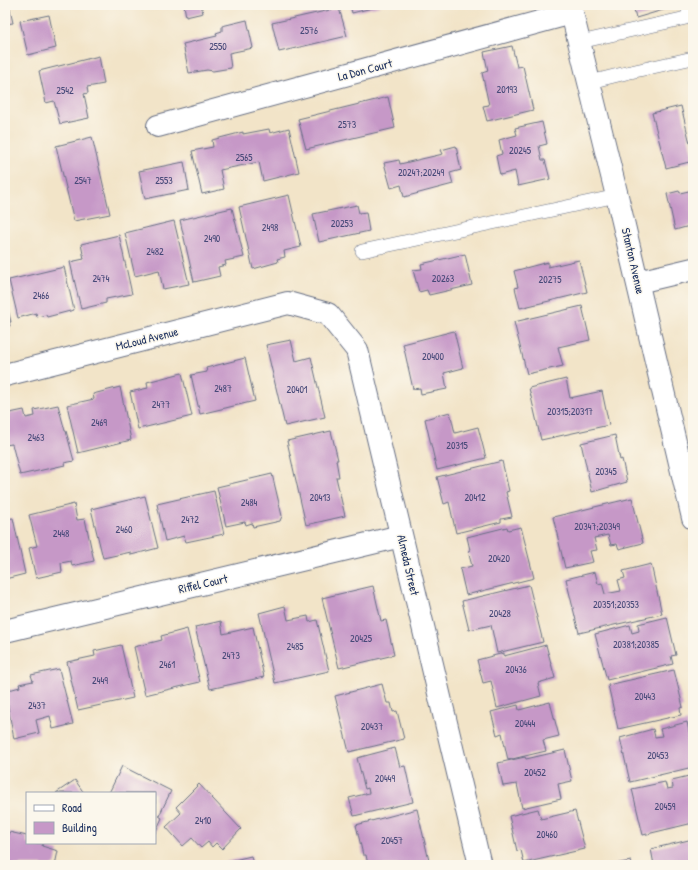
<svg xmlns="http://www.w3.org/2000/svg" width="698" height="870" font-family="'Patrick Hand',sans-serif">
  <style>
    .building { fill: #c698c7 }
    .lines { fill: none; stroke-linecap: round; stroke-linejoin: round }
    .service-casing { stroke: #666e83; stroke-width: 14 }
    .minor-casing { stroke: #666e83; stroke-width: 24 }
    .tertiary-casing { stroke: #666e83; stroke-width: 24 }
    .service { stroke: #fff; stroke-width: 13 }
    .minor { stroke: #fff; stroke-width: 22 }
    .tertiary { stroke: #fff; stroke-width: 22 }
    .labels { text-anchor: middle; stroke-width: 3; stroke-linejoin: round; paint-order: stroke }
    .number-label { font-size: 10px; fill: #464978 }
    .street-label { font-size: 12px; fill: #1b2f5e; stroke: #fbf7ec }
  </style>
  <rect width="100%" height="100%" fill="#fbf7ec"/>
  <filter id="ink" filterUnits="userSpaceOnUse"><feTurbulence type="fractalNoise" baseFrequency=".025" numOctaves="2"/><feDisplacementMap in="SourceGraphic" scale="8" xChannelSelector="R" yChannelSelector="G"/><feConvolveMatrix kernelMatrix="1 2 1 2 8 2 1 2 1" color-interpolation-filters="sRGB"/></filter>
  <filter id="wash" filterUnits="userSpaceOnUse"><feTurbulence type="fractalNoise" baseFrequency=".012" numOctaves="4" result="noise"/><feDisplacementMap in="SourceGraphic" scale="16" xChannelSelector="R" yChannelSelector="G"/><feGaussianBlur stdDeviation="0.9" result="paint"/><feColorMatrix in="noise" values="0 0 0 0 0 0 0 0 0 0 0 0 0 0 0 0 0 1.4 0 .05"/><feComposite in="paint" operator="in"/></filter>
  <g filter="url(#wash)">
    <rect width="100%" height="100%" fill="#f2e4c8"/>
    <g id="blocks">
      <path class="building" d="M5 5H9L13 23 5 24Z
        M184 5H201L203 13 186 17Z
        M350 5H380V6L352 13Z
        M633 5H672L673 7 636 18Z
        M339 8 347 36 279 52 272 23Z
        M49 15 56 48 28 55 20 21Z
        M247 20 253 48 229 53 231 68 213 71 207 70 189 73 183 44 217 36 216 33 222 31V26Z
        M512 46 517 67 523 66 533 110 487 121 483 106 489 105 482 73 488 71 484 52Z
        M99 56 104 84 87 87 88 93 84 94 89 118 60 124 54 101 46 103 39 71Z
        M388 97 395 128 306 149 298 119Z
        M681 106 693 156V161L666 168 652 113Z
        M542 122 547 144 539 146 542 160H545L550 179 518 186 515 171 500 175 496 156 502 154 499 140 517 135 515 128Z
        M289 128 299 172 263 181 259 162 220 170 224 189 202 194 192 151 213 147 212 140 243 132V134L269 129 270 133Z
        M92 137 110 214 74 221 56 146Z
        M456 146 461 170 450 173 453 184 404 197 401 185 391 188 384 163 399 160 400 164 443 154 441 150Z
        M184 162 189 190 145 199 139 171Z
        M693 190V225L675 230 667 194 679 191 680 193Z
        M289 195 301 247 284 251 285 257 277 259 278 262 253 269 239 207Z
        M357 205 359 213 366 212 369 231 319 242 313 214Z
        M232 208 244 257 225 261 226 265 218 267 220 276 194 282 180 220Z
        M174 221 189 284 163 289 159 270 135 276 125 233Z
        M119 235 132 294 106 299V303L81 309 70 262 84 259 81 244Z
        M465 254 472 285 429 295 427 290 419 292 413 270 422 269 421 264Z
        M579 260 587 292 520 308 515 288 518 287 514 271 548 262V267Z
        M64 267 74 310 47 317 46 315 37 317 36 313 18 318 9 280Z
        M5 298 11 322H9L10 326 5 327Z
        M582 306 590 340 558 347 563 366 527 374 514 322Z
        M454 331 463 368 444 373 447 389 421 394 420 388 413 389 403 344Z
        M291 340 296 361 311 357 325 417 285 426 266 345Z
        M245 358 255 401 200 414 191 375 207 372 206 368Z
        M182 373 192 416 138 429 130 392 148 388 147 382Z
        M566 379 570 398 602 391 609 425 541 440 529 388Z
        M120 387 131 440 78 453 67 405 94 399 93 394Z
        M58 405 65 431H66L74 461 64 463 65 465 20 475 12 444 5 445V414L24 410 26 418 35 416 34 410Z
        M450 412 455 433 478 427 486 458 437 470 425 419Z
        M331 431 338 460H336L339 477H336L345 516 306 525 287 441Z
        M615 435 620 460 622 459 627 482 592 492 581 443Z
        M502 461 509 491 506 492 512 517 501 519V522L456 533 449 502 444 504 437 477Z
        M272 474 282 516 280 521 253 527 252 523 246 525 245 522 226 526 217 487Z
        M214 491 224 534 186 542 184 536 165 541 157 504Z
        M145 496 158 548 131 555V552L103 558 91 509Z
        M632 498 643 543 619 549 617 544 611 545 608 535 594 538 597 550 590 551 593 562 565 568 553 517Z
        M74 504 77 520 85 519 94 561 72 566 71 561 61 563 62 572 36 578 29 548 37 546 29 515Z
        M13 518 25 574 5 579V519Z
        M507 527 508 530 521 527 534 578 466 595 460 569 472 566 468 551 470 550 467 537Z
        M651 564 662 614 579 633 566 579 595 572 598 584 602 583 605 594 621 591 618 580 625 578 623 571Z
        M529 585 543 642 497 653 491 625 469 630 462 601Z
        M373 586 381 621 386 620 394 655 339 668 322 598Z
        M285 606 288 620 308 616 309 622 317 620 329 671 275 683 259 613Z
        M667 617 676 655 671 656 673 664 607 680 595 634 630 625 632 633 639 631 638 624Z
        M221 621 223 634 253 627 264 677 210 689 195 627Z
        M187 629 200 682 145 695 134 647 162 640 161 636Z
        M121 645 133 698 78 710 67 662 95 656 94 651Z
        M546 645 555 678 538 683 541 696 497 708 491 681 483 683 477 660 504 653V656Z
        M59 669 73 724 53 729 50 716 36 720 39 733 14 739 5 691 20 687 19 684 33 681 31 675Z
        M674 670 683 707 680 708 681 715 618 729 608 685Z
        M382 684 387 703H391L393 712 397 711 404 739 349 752 335 696Z
        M550 702 559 736 543 740 546 751 508 760 502 733 497 735 491 712 518 705 519 710Z
        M687 722 693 749V760H692L693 767 630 782 620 738 653 729 655 737 662 736 660 729Z
        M395 748 400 767 405 766 413 802 354 816 349 798 369 793 368 788 365 789 357 758Z
        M565 750 572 781 558 784 561 799 522 808 517 784 503 786 498 763 525 757 526 759Z
        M122 766 171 791 159 816 162 818 155 833V793H109Z
        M693 775V823L643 835 632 789 665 782 667 789 673 788 672 780Z
        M75 780 84 793H56Z
        M199 784 241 829 222 849 216 843 212 847 208 842 201 848 192 838 183 846 166 827 181 813 176 807Z
        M417 809 430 865H368L366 855H363L356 825Z
        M538 809 541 819 575 811 585 849 524 863 521 850 517 851 509 816Z
        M9 832 27 836V843H43L42 846 58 851 55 865H5V846Z
        M693 839V865H654L651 849Z
        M251 856 253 865H217V864Z
        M631 861 632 865H615V864Z"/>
    </g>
  </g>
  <g filter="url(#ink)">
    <use href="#blocks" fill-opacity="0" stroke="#666e83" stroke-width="1"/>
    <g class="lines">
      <defs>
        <path id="service" d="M580 42 686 18 692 5
          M590 82 626 73 693 58
          M362 251 617 196
          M679 458 693 455"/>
        <path id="minor" d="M158 126 572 13
          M638 282 693 269
          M5 375 288 303 328 314 357 350 480 865
          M5 631 401 536"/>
        <path id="tertiary" d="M570 5 617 196 693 518"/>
      </defs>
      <use href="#service" class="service-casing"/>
      <use href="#minor" class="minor-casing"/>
      <use href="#tertiary" class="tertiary-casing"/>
      <use href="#service" class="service"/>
      <use href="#minor" class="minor"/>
      <use href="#tertiary" class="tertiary"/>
    </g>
  </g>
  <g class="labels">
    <g class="number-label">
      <text x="309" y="34">2576</text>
      <text x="218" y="50">2550</text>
      <text x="507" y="93">20193</text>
      <text x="65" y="94">2542</text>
      <text x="347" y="128">2573</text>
      <text x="520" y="154">20245</text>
      <text x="244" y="161">2565</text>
      <text x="421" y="176">20247;20249</text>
      <text x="83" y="184">2547</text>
      <text x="164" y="184">2553</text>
      <text x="342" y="227">20253</text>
      <text x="270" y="231">2498</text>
      <text x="212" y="242">2490</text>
      <text x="155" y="255">2482</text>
      <text x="101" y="282">2474</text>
      <text x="443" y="282">20263</text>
      <text x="550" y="283">20275</text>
      <text x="41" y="299">2466</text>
      <text x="433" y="360">20400</text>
      <text x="223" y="392">2487</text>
      <text x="297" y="393">20401</text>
      <text x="161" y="408">2477</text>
      <text x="570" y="415">20315;20317</text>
      <text x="99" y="426">2469</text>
      <text x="36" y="441">2463</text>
      <text x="457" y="449">20315</text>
      <text x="606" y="475">20345</text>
      <text x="320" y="501">20413</text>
      <text x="475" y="501">20412</text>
      <text x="249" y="506">2484</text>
      <text x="190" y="523">2472</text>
      <text x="597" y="530">20347;20349</text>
      <text x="124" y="533">2460</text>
      <text x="61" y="537">2448</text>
      <text x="499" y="562">20420</text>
      <text x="616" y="608">20351;20353</text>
      <text x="500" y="617">20428</text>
      <text x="361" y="642">20425</text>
      <text x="636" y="648">20381;20385</text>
      <text x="295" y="650">2485</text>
      <text x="231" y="659">2473</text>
      <text x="167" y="668">2461</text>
      <text x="516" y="673">20436</text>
      <text x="100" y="684">2449</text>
      <text x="645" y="700">20443</text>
      <text x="37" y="709">2437</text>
      <text x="525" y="727">20444</text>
      <text x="372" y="730">20437</text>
      <text x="658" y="759">20453</text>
      <text x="535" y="776">20452</text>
      <text x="385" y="782">20449</text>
      <text x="665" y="810">20459</text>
      <text x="203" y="824">2410</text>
      <text x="547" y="838">20460</text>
      <text x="392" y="844">20457</text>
    </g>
    <g class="street-label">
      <text transform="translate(365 70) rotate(-15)" y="4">La Don Court</text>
      <text transform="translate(633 261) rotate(77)" y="4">Stanton Avenue</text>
      <text transform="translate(147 339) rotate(-14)" y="4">McLoud Avenue</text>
      <text transform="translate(408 565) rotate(77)" y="4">Almeda Street</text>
      <text transform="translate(203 584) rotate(-13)" y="4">Riffel Court</text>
    </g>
  </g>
  <rect width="698" height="870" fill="none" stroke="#fbf7ec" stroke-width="20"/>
  <rect x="26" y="792" width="130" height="52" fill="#fbf7ec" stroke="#a1a7b3"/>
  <rect x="34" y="805" width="20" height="6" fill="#ffffff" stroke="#a1a7b3"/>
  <text x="62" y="812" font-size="12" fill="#1b2f5e">Road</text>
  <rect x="34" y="822" width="20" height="12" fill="#c698c7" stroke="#a1a7b3"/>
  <text x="62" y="832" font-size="12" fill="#1b2f5e">Building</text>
</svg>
